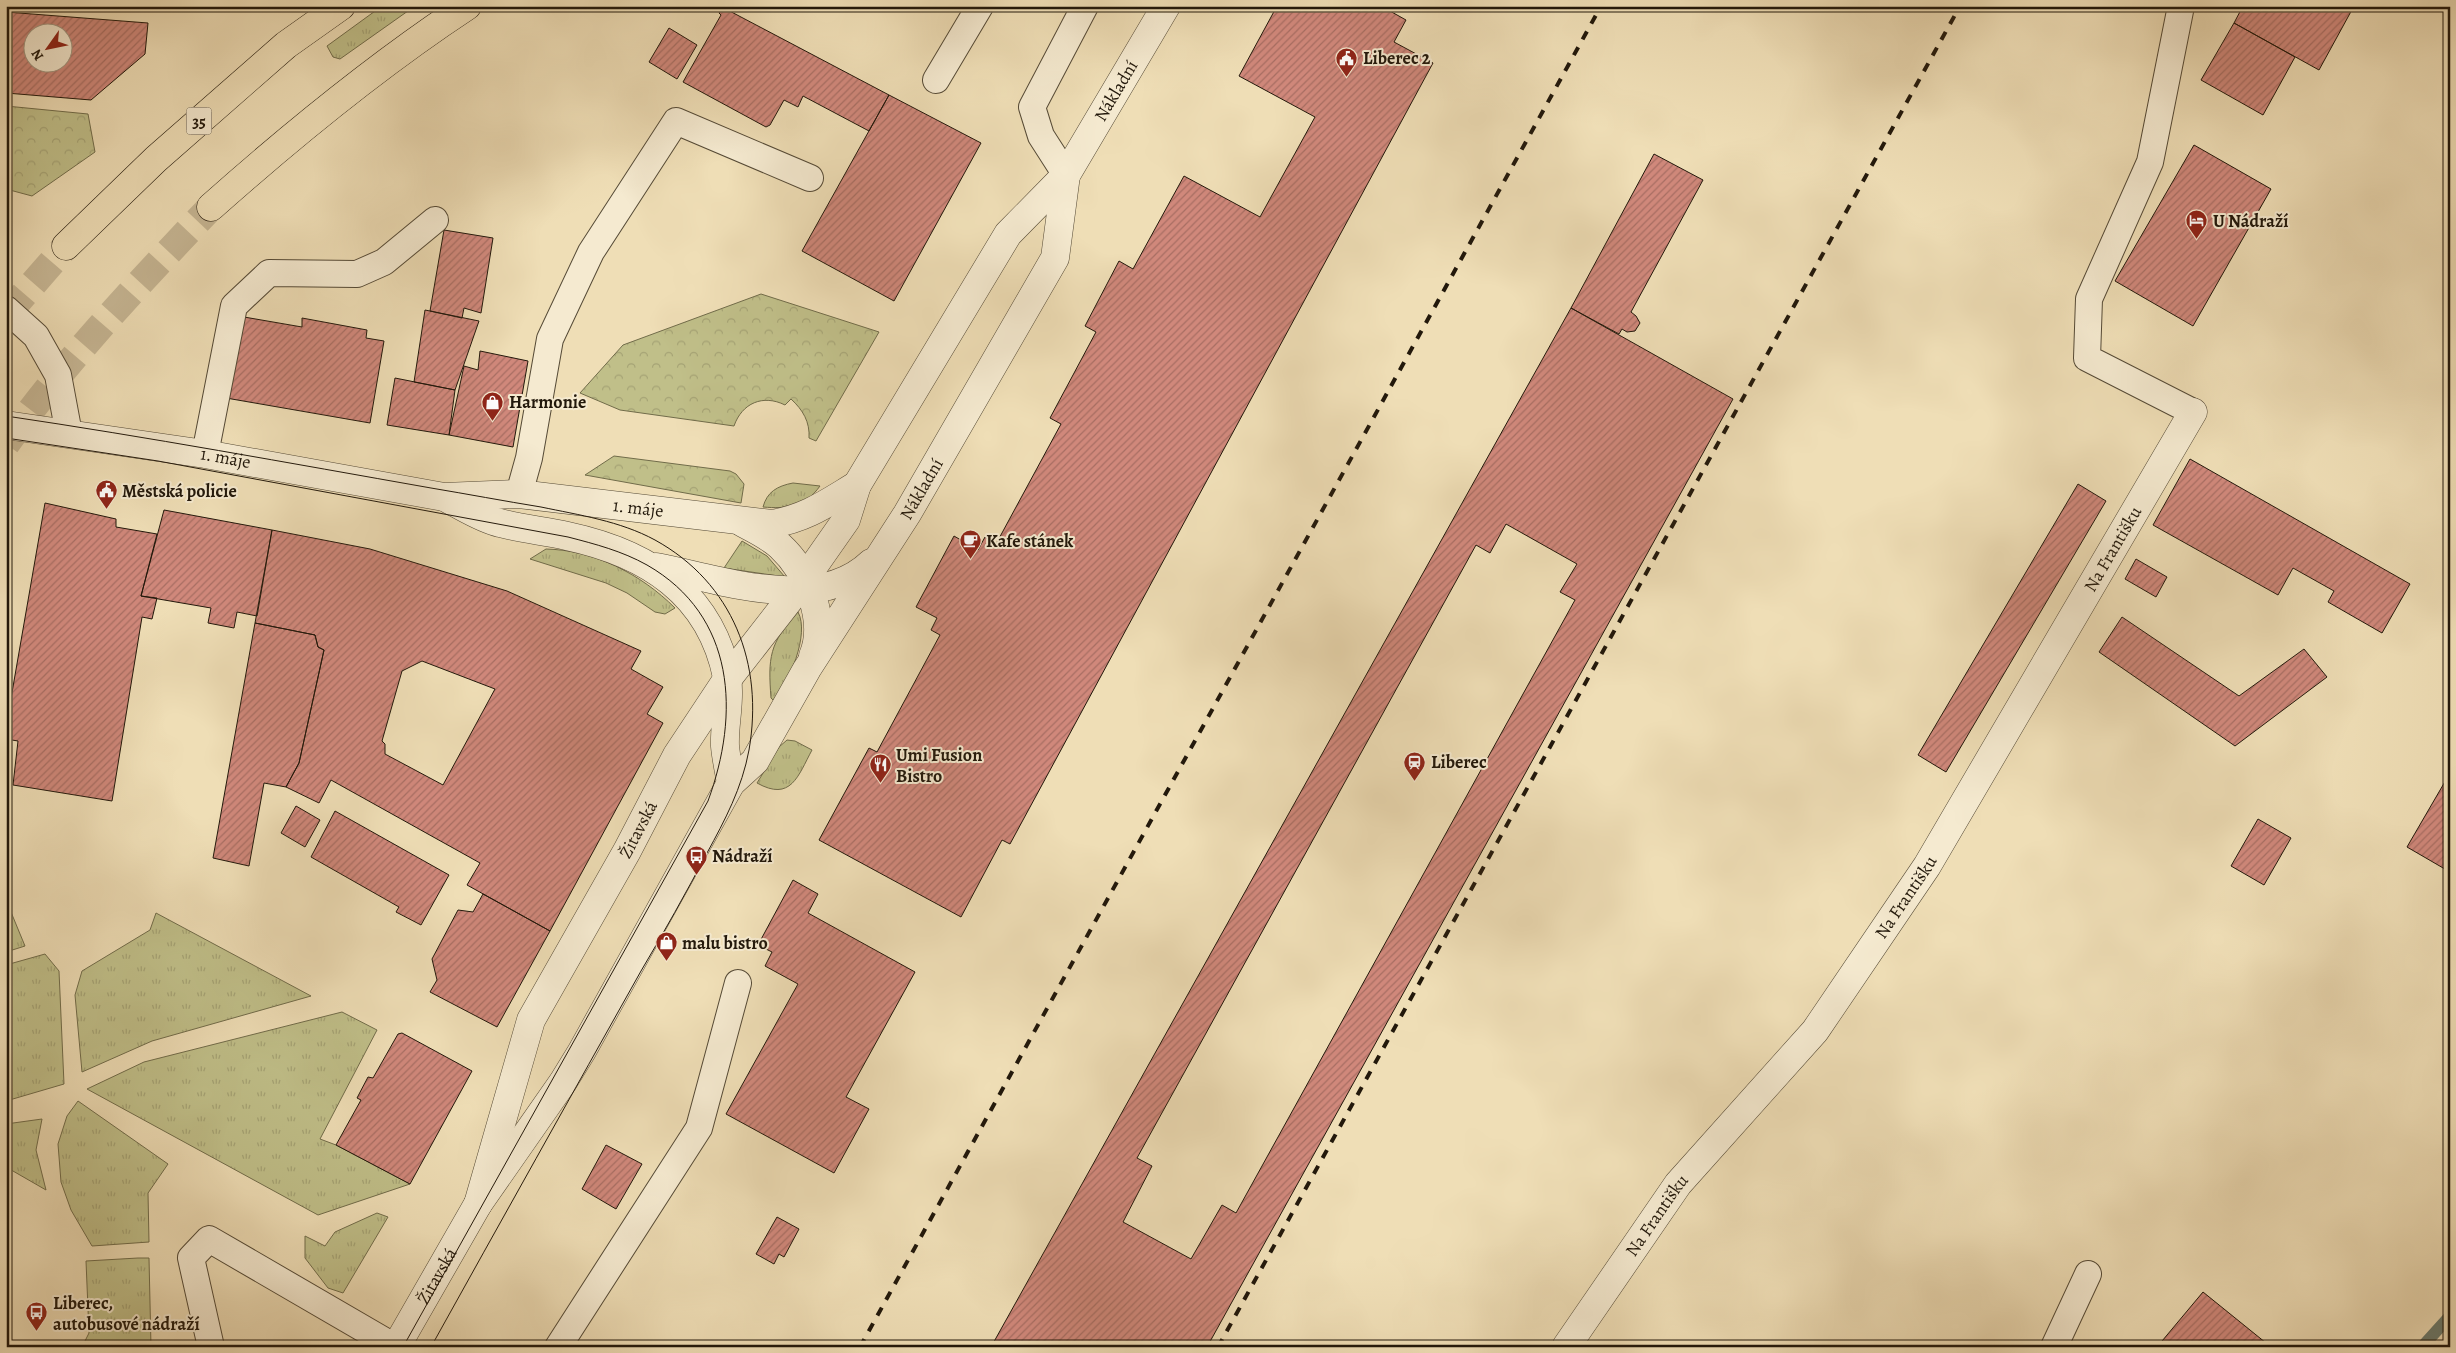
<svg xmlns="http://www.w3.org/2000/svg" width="2456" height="1353" font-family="Alegreya,serif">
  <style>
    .grass { fill: url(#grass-tufts); stroke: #716c4a }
    .forest { fill: url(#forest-crowns); stroke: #716c4a }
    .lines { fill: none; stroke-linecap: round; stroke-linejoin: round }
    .stream { stroke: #6a7a6d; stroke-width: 12 }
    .building { fill: url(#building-hatch); stroke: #22180b; fill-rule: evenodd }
    .trunk-tunnel { stroke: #c6b694; stroke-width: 28; stroke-dasharray: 28 14; stroke-linecap: butt }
    .service-casing { stroke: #554a36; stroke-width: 28 }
    .minor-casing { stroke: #554a36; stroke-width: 29 }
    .trunk-casing { stroke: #22180b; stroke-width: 29 }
    .service { stroke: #f5ead0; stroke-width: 26 }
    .minor { stroke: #f5ead0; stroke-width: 28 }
    .trunk { stroke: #efdeb6; stroke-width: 28 }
    .tram { stroke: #22180b; stroke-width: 1 }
    .rail { stroke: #22180b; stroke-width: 4; stroke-dasharray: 9 9; stroke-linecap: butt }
    .labels { text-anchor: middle; stroke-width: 4; stroke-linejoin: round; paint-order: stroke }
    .shield { fill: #f5ead0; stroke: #615746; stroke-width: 1 }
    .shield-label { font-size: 16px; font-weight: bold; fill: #22180b }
    .poi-label { font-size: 18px; font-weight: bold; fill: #22180b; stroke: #f5ead0; text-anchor: start }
    .street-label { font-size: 18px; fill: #22180b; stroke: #f5ead0 }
  </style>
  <defs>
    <pattern id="grass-tufts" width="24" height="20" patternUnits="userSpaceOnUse" patternTransform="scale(1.25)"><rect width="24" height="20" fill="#c0bf89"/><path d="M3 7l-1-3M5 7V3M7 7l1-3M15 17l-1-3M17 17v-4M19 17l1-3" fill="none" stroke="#a5a375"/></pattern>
    <pattern id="forest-crowns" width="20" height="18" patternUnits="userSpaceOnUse" patternTransform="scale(1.25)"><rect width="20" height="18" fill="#c0bf89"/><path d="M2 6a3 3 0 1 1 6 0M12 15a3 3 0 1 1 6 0" fill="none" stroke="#a5a375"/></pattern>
    <pattern id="building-hatch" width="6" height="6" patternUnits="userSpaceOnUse" patternTransform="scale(1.25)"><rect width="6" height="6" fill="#d0887b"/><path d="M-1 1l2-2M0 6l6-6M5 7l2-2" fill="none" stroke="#a86e63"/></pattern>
  </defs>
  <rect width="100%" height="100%" fill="#efdeb6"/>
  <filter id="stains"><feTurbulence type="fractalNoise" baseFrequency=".004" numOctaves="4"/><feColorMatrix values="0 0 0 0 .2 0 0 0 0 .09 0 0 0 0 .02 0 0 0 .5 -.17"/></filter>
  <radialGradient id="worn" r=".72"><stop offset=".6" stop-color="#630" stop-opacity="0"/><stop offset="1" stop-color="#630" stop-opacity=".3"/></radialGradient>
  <path class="grass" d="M382 6H415L340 59 333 57 327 46Z
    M793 483 820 486C805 507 787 509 763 507 767 492 777 486 793 483Z
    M742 541 767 556 785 577 724 568Z
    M546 549C594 550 641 574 675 608L665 614 655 612 627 593 606 583 530 559Z
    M798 612C810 634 789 684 773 700L771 698C768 658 769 643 798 612Z
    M787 740 795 741 812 750C798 776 791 802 757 783L779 747Z
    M6 900 25 946 6 952Z
    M156 913 311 996 152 1041 82 1072 75 995 82 971 150 930Z
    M45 954 59 971 64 1084 6 1101V965Z
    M342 1012 377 1030 320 1139 336 1145 410 1184 318 1215 87 1089 144 1062Z
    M78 1101 168 1164 148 1193 149 1242 92 1246 71 1210 61 1182 58 1144 67 1116Z
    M42 1119 36 1150 46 1190 6 1167V1124Z
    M377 1213 388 1217 343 1293 328 1288 305 1258V1236L325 1246 335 1232Z
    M138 1258H149L151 1347H82L89 1333 86 1261Z"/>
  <path class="forest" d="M6 106 88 114 95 152 32 196 6 189Z
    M761 294 879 332 816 441 809 438C810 422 803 410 791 399L785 405C763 394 742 403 734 426L620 410 580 393 623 345Z
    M614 456 730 471 736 474 744 484 741 503 585 475Z"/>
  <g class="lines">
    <path class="stream" d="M2422 1347 2450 1316"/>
  </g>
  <path class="building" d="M1277 6H1381L1406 20 1394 42 1433 63 1010 844 1002 840 961 917 819 840 869 748 877 752 940 635 931 630 937 618 916 607 954 536 978 550 985 537 996 544 1061 424 1050 418 1096 332 1085 326 1119 261 1133 269 1184 176 1260 217 1315 117 1239 76Z
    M2243 6H2354L2319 70 2234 23Z
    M722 7 889 95 869 131 803 96 798 107 784 100 770 125 766 127 683 82 721 15 719 13Z
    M6 12 148 23 145 54 91 100 6 93ZM32 32H62V62H32Z
    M2234 23 2295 57 2263 115 2201 80Z
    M669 28 697 45 677 79 649 62Z
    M889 95 981 143 894 301 802 251Z
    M2194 145 2271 189 2193 326 2115 281Z
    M1654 154 1703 180 1631 312 1636 316 1640 323 1635 331 1627 332 1622 329 1619 334 1571 308Z
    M444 230 493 238 481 313 464 308 462 318 430 311Z
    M1571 308 1733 399 1207 1347H991Z
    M425 310 479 321 455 390 414 382Z
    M244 317 302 327V318L367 330 366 338 384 341 370 423 226 398Z
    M480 351 528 361 513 447 449 435 464 366 478 370Z
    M395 378 455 390 449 435 387 425Z
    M2190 459 2410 584 2382 633 2328 602 2334 591 2293 568 2278 595 2153 525Z
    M2078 484 2106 501 1946 772 1918 755Z
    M45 503 116 519V527L157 534 141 596 157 598 152 619 142 617 112 801 13 785 18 741 6 739V727Z
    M164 510 272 530 257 616 237 612 234 628 208 623 211 608 141 596Z
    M1506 524 1577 564 1560 592 1575 600 1236 1213 1222 1205 1191 1259 1123 1222 1152 1166 1137 1158 1476 545 1490 553Z
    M272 530 370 549 507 591 641 651 631 669 663 687 647 714 663 723 550 931 467 885 480 863 331 780 319 803 286 787 299 763 324 650 318 647 315 635 255 623ZM422 661 495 689 443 785 385 754V744L382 741 402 671Z
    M2136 559 2167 577 2156 597 2125 579Z
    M2122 617 2239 696 2304 649 2327 677 2235 746 2099 652Z
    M255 623 315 635 318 647 324 650 299 763 286 787 264 783 249 866 213 858Z
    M2450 773V872L2407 847Z
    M296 806 320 820 305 847 281 833Z
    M335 811 449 875 421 925 396 912 399 907 311 857Z
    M2258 819 2291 838 2264 885 2231 866Z
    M793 880 818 894 808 913 915 972 846 1097 869 1109 834 1173 726 1114 798 984 765 966 772 952 758 945Z
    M483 894 550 931 497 1027 430 992 437 980 432 959 458 910 473 912Z
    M402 1033 472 1071 410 1184 336 1145 361 1100 357 1098 368 1077 373 1078 398 1034Z
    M606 1145 642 1164 616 1209 582 1189Z
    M777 1217 799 1229 784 1257 779 1254 774 1264 756 1254Z
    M2203 1292 2271 1347H2157Z"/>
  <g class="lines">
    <path class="trunk-tunnel" d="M6 315 66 246
      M6 444C67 359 139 283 211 207"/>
    <defs>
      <path id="service" d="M2181 6 2150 162 2089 299 2087 358 2193 412
        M936 80 980 6
        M1066 175 1041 136 1032 107 1085 6
        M6 309 36 336 58 375 69 434
        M205 454 234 306 269 273 357 274 384 262 435 220
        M519 494 529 458 550 339 591 252 676 121 810 178
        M211 1347 191 1258 209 1239 395 1347
        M558 1347 699 1128 738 983
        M2054 1347 2088 1274"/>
      <g id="minor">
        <path id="s1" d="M6 425 205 454 444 497 519 494 772 524C807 518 827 503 857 485"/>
        <path d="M448 499C464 507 482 519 500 523 522 529 545 531 567 536 647 553 710 593 727 677 731 700 724 723 725 746 726 758 729 771 731 783"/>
        <path d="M743 523C756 530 769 536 780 546 807 571 828 620 813 656"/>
        <path d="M656 567C720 579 817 615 871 563"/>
        <path id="s2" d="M478 1204 531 1020 627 851 677 755 726 681 797 590 846 520 857 485 1008 234 1066 175 1166 6"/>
        <path id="s3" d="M396 1347 478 1204 563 1082 582 1051 731 783 755 761 807 669 907 514 1055 258 1066 175"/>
        <path id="s4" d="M1566 1347 1678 1184 1815 1031 1927 866 2193 412"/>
      </g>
      <path id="trunk" d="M211 207C292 135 376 66 467 6
        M66 246 156 159 286 45 341 6"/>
    </defs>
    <use href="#service" class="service-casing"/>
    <use href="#minor" class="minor-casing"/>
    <use href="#trunk" class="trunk-casing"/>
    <use href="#service" class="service"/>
    <use href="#minor" class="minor"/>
    <use href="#trunk" class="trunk"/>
    <path class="tram" d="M6 416C148 437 289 463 431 488 467 494 504 501 541 507 579 515 620 521 655 540 733 583 764 664 749 750 742 788 725 820 707 853 686 893 664 932 641 971 571 1096 501 1221 431 1347
      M6 438 158 461 568 537C595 544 622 551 647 565 736 616 740 714 708 801L403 1347"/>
    <path class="rail" d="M860 1347 1601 6
      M1218 1347 1960 6"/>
  </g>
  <defs>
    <symbol id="civic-pin" viewBox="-11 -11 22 30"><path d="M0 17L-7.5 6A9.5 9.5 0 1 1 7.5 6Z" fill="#8f2418" stroke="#f5ead0"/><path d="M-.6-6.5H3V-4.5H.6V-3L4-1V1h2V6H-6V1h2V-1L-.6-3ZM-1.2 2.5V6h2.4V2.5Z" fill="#fff"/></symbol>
    <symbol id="hotel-pin" viewBox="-11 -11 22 30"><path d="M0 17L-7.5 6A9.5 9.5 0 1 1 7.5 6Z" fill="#8f2418" stroke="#f5ead0"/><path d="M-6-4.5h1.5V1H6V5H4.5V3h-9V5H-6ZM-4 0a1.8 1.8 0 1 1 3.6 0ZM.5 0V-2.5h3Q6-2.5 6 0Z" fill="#fff"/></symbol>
    <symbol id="shop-pin" viewBox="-11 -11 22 30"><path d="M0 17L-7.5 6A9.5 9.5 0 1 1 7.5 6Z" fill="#8f2418" stroke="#f5ead0"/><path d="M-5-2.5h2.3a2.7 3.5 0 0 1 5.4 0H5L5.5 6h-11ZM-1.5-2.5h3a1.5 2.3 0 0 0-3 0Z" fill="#fff"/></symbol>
    <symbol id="cafe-pin" viewBox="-11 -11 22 30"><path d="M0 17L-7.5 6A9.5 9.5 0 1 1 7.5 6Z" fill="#8f2418" stroke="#f5ead0"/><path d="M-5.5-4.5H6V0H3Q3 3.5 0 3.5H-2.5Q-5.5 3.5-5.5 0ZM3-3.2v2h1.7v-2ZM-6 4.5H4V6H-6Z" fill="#fff"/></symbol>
    <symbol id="station-pin" viewBox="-11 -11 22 30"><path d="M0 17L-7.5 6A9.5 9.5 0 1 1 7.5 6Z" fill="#8f2418" stroke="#f5ead0"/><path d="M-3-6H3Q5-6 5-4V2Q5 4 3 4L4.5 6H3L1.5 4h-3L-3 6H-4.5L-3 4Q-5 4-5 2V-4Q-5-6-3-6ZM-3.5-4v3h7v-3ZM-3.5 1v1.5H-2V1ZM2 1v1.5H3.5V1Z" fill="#fff"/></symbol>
    <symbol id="restaurant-pin" viewBox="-11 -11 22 30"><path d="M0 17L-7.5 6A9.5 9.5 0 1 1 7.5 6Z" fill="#8f2418" stroke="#f5ead0"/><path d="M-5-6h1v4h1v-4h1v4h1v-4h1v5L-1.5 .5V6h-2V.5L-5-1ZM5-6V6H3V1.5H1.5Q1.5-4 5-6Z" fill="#fff"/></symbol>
    <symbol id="bus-pin" viewBox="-11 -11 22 30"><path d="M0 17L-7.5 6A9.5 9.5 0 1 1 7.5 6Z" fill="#8f2418" stroke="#f5ead0"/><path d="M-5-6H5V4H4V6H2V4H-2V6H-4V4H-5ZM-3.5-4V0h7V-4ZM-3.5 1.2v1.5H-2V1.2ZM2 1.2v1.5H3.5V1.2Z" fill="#fff"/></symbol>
  </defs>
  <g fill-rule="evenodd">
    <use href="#civic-pin" x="1334" y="46" width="25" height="34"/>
    <use href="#hotel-pin" x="2184" y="208" width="25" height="34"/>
    <use href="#shop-pin" x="480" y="390" width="25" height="34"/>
    <use href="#civic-pin" x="94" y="478" width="25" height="34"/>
    <use href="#cafe-pin" x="958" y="528" width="25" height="34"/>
    <use href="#station-pin" x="1402" y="750" width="25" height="34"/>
    <use href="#restaurant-pin" x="868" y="752" width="25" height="34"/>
    <use href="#bus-pin" x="684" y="844" width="25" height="34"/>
    <use href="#shop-pin" x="654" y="930" width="25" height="34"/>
    <use href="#bus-pin" x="24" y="1300" width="25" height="34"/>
  </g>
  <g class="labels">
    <rect class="shield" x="186.5" y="107.5" width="25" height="27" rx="4"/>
    <g class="shield-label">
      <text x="199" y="127">35</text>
    </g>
    <g class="poi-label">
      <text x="1363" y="64">Liberec 2</text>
      <text x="2213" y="227">U Nádraží</text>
      <text x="509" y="408">Harmonie</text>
      <text x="122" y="497">Městská policie</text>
      <text x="986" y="547">Kafe stánek</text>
      <text x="896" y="761">Umi Fusion<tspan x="896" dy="21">Bistro</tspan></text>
      <text x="1431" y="768">Liberec</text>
      <text x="712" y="862">Nádraží</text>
      <text x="682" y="949">malu bistro</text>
      <text x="53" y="1309">Liberec,<tspan x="53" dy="21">autobusové nádraží</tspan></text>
    </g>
    <g class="street-label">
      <text dy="6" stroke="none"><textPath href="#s2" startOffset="1294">Nákladní</textPath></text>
      <text dy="6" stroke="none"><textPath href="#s1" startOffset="222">1. máje</textPath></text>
      <text dy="6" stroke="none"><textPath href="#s3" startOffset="1008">Nákladní</textPath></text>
      <text dy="6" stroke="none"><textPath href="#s1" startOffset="639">1. máje</textPath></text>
      <text dy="6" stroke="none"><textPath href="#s4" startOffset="970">Na Františku</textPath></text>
      <text dy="6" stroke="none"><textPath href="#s2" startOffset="410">Žitavská</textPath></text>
      <text dy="6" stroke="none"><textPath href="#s4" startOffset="565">Na Františku</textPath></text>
      <text dy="6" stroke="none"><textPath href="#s4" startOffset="160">Na Františku</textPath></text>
      <text dy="6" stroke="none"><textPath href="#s3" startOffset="82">Žitavská</textPath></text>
    </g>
  </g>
  <rect width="2456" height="1353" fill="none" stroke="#efdeb6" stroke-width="25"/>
  <rect x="8" y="8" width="2441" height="1338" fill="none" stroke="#22180b" stroke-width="2.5"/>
  <rect x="12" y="12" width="2431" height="1328" fill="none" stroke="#22180b"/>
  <g transform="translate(48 48) rotate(237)"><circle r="24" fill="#f5ead0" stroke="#a19681"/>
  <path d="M0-4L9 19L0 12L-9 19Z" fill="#8f2418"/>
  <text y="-8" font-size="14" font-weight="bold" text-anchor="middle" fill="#22180b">N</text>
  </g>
  <rect width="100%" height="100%" filter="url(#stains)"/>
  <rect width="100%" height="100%" fill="url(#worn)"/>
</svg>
